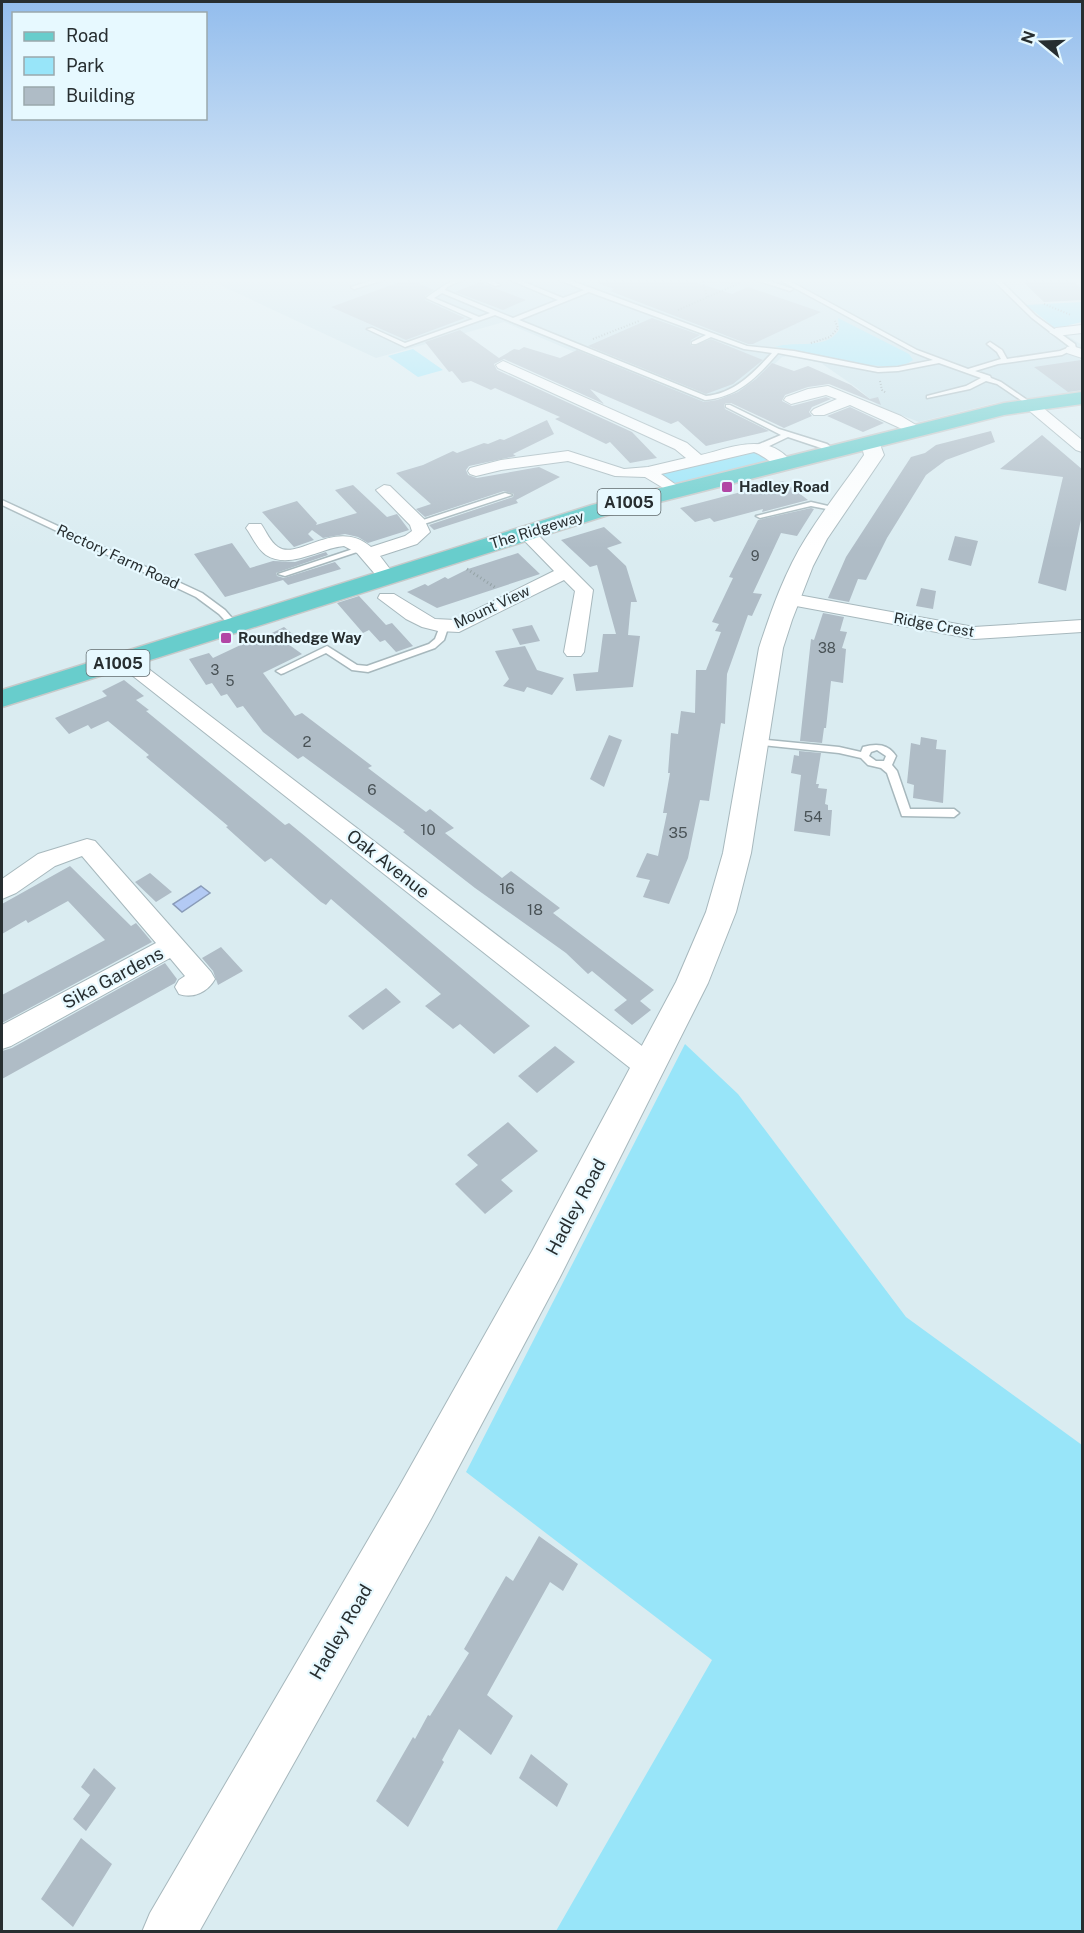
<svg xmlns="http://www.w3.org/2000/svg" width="1084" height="1933" font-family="'Public Sans',sans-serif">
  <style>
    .built { fill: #c6e0e8 }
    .green { fill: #98e5f9 }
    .water { fill: #b3caf4; stroke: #899bb9; stroke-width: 1.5 }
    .building { fill: #afbcc6 }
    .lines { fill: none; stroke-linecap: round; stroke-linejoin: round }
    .service-casing { stroke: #a7b8bd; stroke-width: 3 }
    .minor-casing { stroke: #a7b8bd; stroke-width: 2 }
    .tertiary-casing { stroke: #a7b8bd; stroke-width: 2 }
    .primary-casing { stroke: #c7c9c9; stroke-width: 3 }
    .path-far1 { stroke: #94a2a5; stroke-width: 2; stroke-dasharray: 1 2; stroke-linecap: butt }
    .path { stroke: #94a2a5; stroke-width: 3; stroke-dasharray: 1 3; stroke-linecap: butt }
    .service { fill: #fff; fill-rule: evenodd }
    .minor { fill: #fff; fill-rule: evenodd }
    .tertiary { fill: #fff; fill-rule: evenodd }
    .primary { fill: #68cdcc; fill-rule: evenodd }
    .poi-dot { fill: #b246a5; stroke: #e7f9ff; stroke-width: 2 }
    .labels { text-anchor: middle; stroke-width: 4.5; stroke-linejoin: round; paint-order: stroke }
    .far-number-label { font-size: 14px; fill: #495256 }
    .far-poi-label { font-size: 15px; font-weight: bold; fill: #272e30; stroke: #e7f9ff; text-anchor: start }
    .far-street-label { font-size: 15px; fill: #272e30; stroke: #e7f9ff }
    .number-label { font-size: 15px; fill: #495256 }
    .shield { fill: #e7f9ff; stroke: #616b6e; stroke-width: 1.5 }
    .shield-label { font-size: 16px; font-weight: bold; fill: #272e30 }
    .street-label { font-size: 18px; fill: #272e30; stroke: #e7f9ff }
  </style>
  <rect width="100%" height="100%" fill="#daecf1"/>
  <path class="built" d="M205 278H998L1036 315 1082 345 1077 356 1082 361V392L996 403 919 422 880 407 857 388 821 363 789 356 782 357 749 388 699 405 504 322 376 358Z"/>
  <path class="green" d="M1082 302V322L1069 325 1067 329 1055 328 1026 305Z
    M838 318 909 354 913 360C890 379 806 349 775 347 795 340 826 351 839 330Z
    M413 349 443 370 418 377 388 356Z
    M752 449 775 459 674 484 660 475 662 471Z
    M685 1044 738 1094 906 1317 1082 1445V1931H556L712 1660 466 1472Z"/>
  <path class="water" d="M201 886 210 893 182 912 173 904Z"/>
  <path class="building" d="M590 278H682L732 294 748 287 821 312 753 344H748L610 291 614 289 589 280Z
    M1019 278H1071L1083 290V300L1044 302Z
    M408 279 434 290 425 296V300L465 318 406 340 331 307Z
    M480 282 494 288 526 300 503 310 455 292Z
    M652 318 700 335 691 340 690 344 692 346 711 339 763 360 733 384 706 394 588 346Z
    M460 330 499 358 514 349 519 350 524 347 560 358 577 350 704 402 717 400 738 392 756 379 772 363 794 371 808 366 851 385 870 399 878 397 881 405 829 384 808 387 785 395 782 401 792 406 826 397 831 399 812 407 809 412 812 416 784 428 731 403H726L724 405 725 409 769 431 706 446 678 421 671 424 590 389 604 404 504 359 494 364 497 370 632 432 657 458 630 463 610 442 606 444 555 419 560 417 495 388 491 390 471 381 462 383 452 371 449 372 425 342Z
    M1081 360 1083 390 1068 392 1034 367Z
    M850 407 884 423 863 432 827 416Z
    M547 420 554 434 513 454 516 456 469 466 466 470 468 475 477 478 539 467 560 477 516 500 518 503 434 530 429 525 513 497 514 494 504 491 425 517 416 509 431 504 396 473 423 465 453 451 457 453 484 443 488 444 500 439 504 440Z
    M991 431 995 442 946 460 926 475 887 538 866 580 858 579 849 602 828 598 846 557 911 457 925 453 936 445Z
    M1042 435 1083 470V510L1066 591 1038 583 1063 477 1000 469Z
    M783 481 808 500 762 512 763 509 714 522 710 518 695 522 680 508Z
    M353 485 387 517 397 514 409 530 368 543 358 537 345 534 323 538 312 530 308 534 314 540 294 547 262 512 297 501 317 523 316 525 357 513 335 490Z
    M811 508 814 509 797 536 781 533 753 593 762 594 752 616 748 615 727 674 725 724 721 723 709 801 700 800 688 858 669 904 643 897 650 880 636 877 647 853 658 856 667 813H663L670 773H668L671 733 678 734 681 711 695 713 696 670H706L721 632 715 631 719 624 712 622 733 578 729 577 758 520Z
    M604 527 622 543 607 548 626 566 637 602H631L628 635 640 636 633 687 576 691 573 674 598 672 603 634H616L597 565 590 567 561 540Z
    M955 536 978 541 971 566 948 560Z
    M232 543 250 568 273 561 295 562 326 552 328 555 276 573 277 576 284 578 335 562 341 569 288 585 283 580 225 597 194 554Z
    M518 553 540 574 437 608 407 592 425 584 428 586 445 577 448 579 468 569Z
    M921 588 936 591 933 609 916 606Z
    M359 596 386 625 392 623 413 646 396 652 385 640 380 642 369 630 363 633 337 603Z
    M823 613 844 617 840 631 847 632 842 648 846 649 843 683 831 681 826 728H824L822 743 800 741 811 639 814 640Z
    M532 625 540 641 520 645 512 629Z
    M284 627 299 639 288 644 302 654 263 673 295 716 302 713 372 766 368 768 426 812 430 809 454 828 445 833 502 878 511 871 560 908 553 913 654 990 640 1001 651 1010 632 1025 614 1010 627 1000 592 971 588 974 566 953 475 888 403 832 405 831 303 756 298 759 263 732 243 706 237 708 227 694 221 696 212 683 206 685 189 659 209 653 213 658 266 633 268 635Z
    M525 646 537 670 564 678 552 695 527 687 524 692 503 686 509 679 495 651Z
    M124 680 144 696 136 700 149 710 146 711 285 825 289 823 306 837 530 1026 494 1054 460 1024 453 1029 425 1006 441 994 331 899 326 905 321 902 271 858 265 862 226 827 228 826 146 757 149 755 108 721 91 729 88 725 69 734 55 718 107 696 102 691Z
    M609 735 622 740 604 787 590 779Z
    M921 737 937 740 936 749 946 750 943 803 913 798 914 785 907 783 911 743 920 745Z
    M799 751 821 753 816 784H819L818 788 827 789 825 804 828 805V810H832L830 836 794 831 801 775 791 773 794 755 799 756Z
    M70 866 131 926 136 923 152 942 2 1023V995L105 940 68 901 28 923 26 920 2 934V904Z
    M150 873 172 892 156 902 135 882Z
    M221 947 243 971 218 985 213 971 202 958Z
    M165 963 177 979 175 983 2 1079V1051L12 1048Z
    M386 988 401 1002 363 1030 348 1016Z
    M555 1046 575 1062 537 1093 518 1076Z
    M508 1122 538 1151 501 1180 513 1191 485 1214 455 1184 478 1165 467 1155Z
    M539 1536 578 1564 563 1591 550 1582 487 1695 513 1716 491 1755 459 1729 442 1760 444 1762 408 1827 376 1801 413 1737 415 1739 428 1715 430 1716 469 1653 464 1649 506 1576 513 1581Z
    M531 1754 568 1784 557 1807 519 1778Z
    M94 1768 116 1788 86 1831 73 1819 90 1795 81 1787Z
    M81 1838 112 1864 73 1927 41 1899Z"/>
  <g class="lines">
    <defs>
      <path id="service" d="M380 278H391L354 289 351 287Z
        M458 278H467L447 287 445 290 513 318 558 300 505 278H514L563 298 584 290 555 278H564L747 346 794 351 878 368 898 367 933 360 913 352 776 278H784L917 350 968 369 1001 359 997 352 987 344 990 342 1002 350 1007 359 1060 351 1070 347 1032 318 991 278H998L1036 316 1075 344 1076 348 1062 355 998 364 975 371 990 376 991 378 1001 382 1033 404 1035 405 1031 407 997 384 986 381 970 389 927 398V396L966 386 981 378 939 363 898 371 878 372 778 353C757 377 738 397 705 400L495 315 405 347 367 329 372 328 405 343 473 319 426 298C437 290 446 284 458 278ZM589 292 706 335 692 342V344H696L711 337 744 349 772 353C753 373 735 393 706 396L519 320ZM442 293 490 313 479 317 434 298Z
        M478 278H487L500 285 495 286Z
        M749 278H760L793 289 790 291Z
        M726 405H730L779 429 827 444 836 451 829 453 821 448 788 437 763 449H757V445L781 435 726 407Z
        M505 493 512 495 421 525 414 523Z
        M2 500 202 593 225 610 239 626 238 628H232L219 614 196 597 2 505Z
        M811 502 841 509 837 511 811 506 760 518 756 516Z
        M359 547 366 549 285 576 278 574Z
        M443 625 448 628 444 640 435 648 368 672 352 670 326 653 284 673 281 674 276 671 327 646 357 665 367 666 429 644 435 639 440 626Z
        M757 739 839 747 861 752 863 747C877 743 888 744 896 756L892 765 897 771 910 809H954L959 813 954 817 902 816 887 773 881 768 868 765 861 758 839 753 753 744V740ZM877 750 886 756 884 761H876L869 756 871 752Z"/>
      <path id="minor" d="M1082 325V333L1056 336 1049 332 1056 328Z
        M1072 346 1082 349V358L1067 353 1065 350 1067 347Z
        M503 361 687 443 701 455C734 447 769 431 793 464L785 469C774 466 765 456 754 452L661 474 683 490 675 495 645 477 615 476 568 461 501 470 476 476 470 474 468 471 470 468 501 460 568 451 624 469 648 467 686 458 675 449 498 368 496 365Z
        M828 386 901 416 926 431 923 434H913L850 405 824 415H814L811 412 814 409 837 399 826 395 791 404 784 400 786 397 808 389Z
        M1031 401 1036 402 1082 440V452L1076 450 1026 408 1024 405 1026 402Z
        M384 485 390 486 424 519 430 532 417 544 380 556 396 577 393 581H381L357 553 344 546C320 548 290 570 266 555 257 549 252 536 246 528L249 524H261C266 531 270 542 278 547 298 561 336 517 371 547L405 536 412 531 410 525 376 490Z
        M526 528 532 529 593 590 584 652 581 656H567L564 652 575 591 564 580 459 632 438 631 422 627 406 619 378 598 380 594H394L435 619 455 620 554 571 517 533 520 529Z
        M787 593 974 627 1082 620V632L974 639 780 603 778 599 780 595Z
        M126 655 133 657 659 1059 663 1067 659 1075 649 1078 639 1075 119 665 116 661 119 657Z
        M87 839 95 841 211 972 215 979C208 992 193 999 179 994L175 987 179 980 185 976 170 958 11 1046 2 1049V1025L156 943 82 856 55 866 16 893 2 899V879L38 854Z"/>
      <path id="tertiary" d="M871 437 878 439 884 455 827 539 813 566 792 620 783 648 751 853 736 912 708 983 560 1277 431 1519 199 1932H142L150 1913 399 1487 532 1251 676 982 706 912 723 853 759 648C771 611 785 571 806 538 824 509 845 483 864 455L861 443 864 439Z"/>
      <path id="primary" d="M1082 392V404L1004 415 608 515 2 707V690L592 505 1004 403Z"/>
    </defs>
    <use href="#service" class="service-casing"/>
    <use href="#minor" class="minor-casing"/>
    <use href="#tertiary" class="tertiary-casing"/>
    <use href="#primary" class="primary-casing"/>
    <path class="path-far1" d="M695 278 703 281
      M707 297 703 281 737 283
      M1044 304 1071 315
      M678 310 740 283
      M593 339 639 321
      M811 343 830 337 838 328 835 321
      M880 381 882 390 886 393"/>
    <path class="path" d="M467 569 496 588"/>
    <use href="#service" class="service"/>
    <use href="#minor" class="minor"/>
    <use href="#tertiary" class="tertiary"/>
    <use href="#primary" class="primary"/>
  </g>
  <linearGradient id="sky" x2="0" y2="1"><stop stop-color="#93bded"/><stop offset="0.51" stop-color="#eef6f9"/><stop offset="1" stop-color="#eef6f9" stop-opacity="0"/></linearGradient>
  <rect width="1084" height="549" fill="url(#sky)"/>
  <g class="poi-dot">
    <rect x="721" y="481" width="12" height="12" rx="3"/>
    <rect x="220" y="632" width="12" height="12" rx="3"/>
  </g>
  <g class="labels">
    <g class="far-number-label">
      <text x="755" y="561">9</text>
      <text x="827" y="653">38</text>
      <text x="215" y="675">3</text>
      <text x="230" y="686">5</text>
    </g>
    <g class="far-poi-label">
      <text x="739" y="492">Hadley Road</text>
      <text x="238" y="643">Roundhedge Way</text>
    </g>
    <g class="far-street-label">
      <text transform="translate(537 530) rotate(-17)" y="5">The Ridgeway</text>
      <text transform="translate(118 557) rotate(25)" y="5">Rectory Farm Road</text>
      <text transform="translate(492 607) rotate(-25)" y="5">Mount View</text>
      <text transform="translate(934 625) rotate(10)" y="5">Ridge Crest</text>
    </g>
    <g class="number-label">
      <text x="307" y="747">2</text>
      <text x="372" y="795">6</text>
      <text x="813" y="822">54</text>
      <text x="428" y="835">10</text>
      <text x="678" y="838">35</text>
      <text x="507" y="894">16</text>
      <text x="535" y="915">18</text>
    </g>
    <g class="shield">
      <rect x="597.5" y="489" width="63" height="26" rx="4.5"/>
      <rect x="86.5" y="650" width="63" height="26" rx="4.5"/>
    </g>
    <g class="shield-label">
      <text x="629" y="508">A1005</text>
      <text x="118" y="669">A1005</text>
    </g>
    <g class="street-label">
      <text transform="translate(388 864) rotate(38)" y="6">Oak Avenue</text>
      <text transform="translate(113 978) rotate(-28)" y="6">Sika Gardens</text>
      <text transform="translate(576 1207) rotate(-62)" y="6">Hadley Road</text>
      <text transform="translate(341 1632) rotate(-60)" y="6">Hadley Road</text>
    </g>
  </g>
  <rect width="1084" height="1933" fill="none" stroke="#272e30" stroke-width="6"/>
  <rect x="12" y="12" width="195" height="108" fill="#e7f9ff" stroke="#9aa8ac" stroke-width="1.5"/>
  <rect x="24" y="32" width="30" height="9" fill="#68cdcc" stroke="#9aa8ac" stroke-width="1.5"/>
  <text x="66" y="42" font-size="18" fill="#272e30">Road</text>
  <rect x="24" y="57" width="30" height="18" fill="#98e5f9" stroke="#9aa8ac" stroke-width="1.5"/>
  <text x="66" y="72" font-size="18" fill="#272e30">Park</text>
  <rect x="24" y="87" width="30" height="18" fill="#afbcc6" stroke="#9aa8ac" stroke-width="1.5"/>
  <text x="66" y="102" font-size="18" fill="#272e30">Building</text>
  <g transform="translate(1042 42) rotate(289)" stroke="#e7f9ff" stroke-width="4.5" paint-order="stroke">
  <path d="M0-4.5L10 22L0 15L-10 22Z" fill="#272e30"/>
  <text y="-9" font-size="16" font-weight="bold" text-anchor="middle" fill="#272e30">N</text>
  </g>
</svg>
